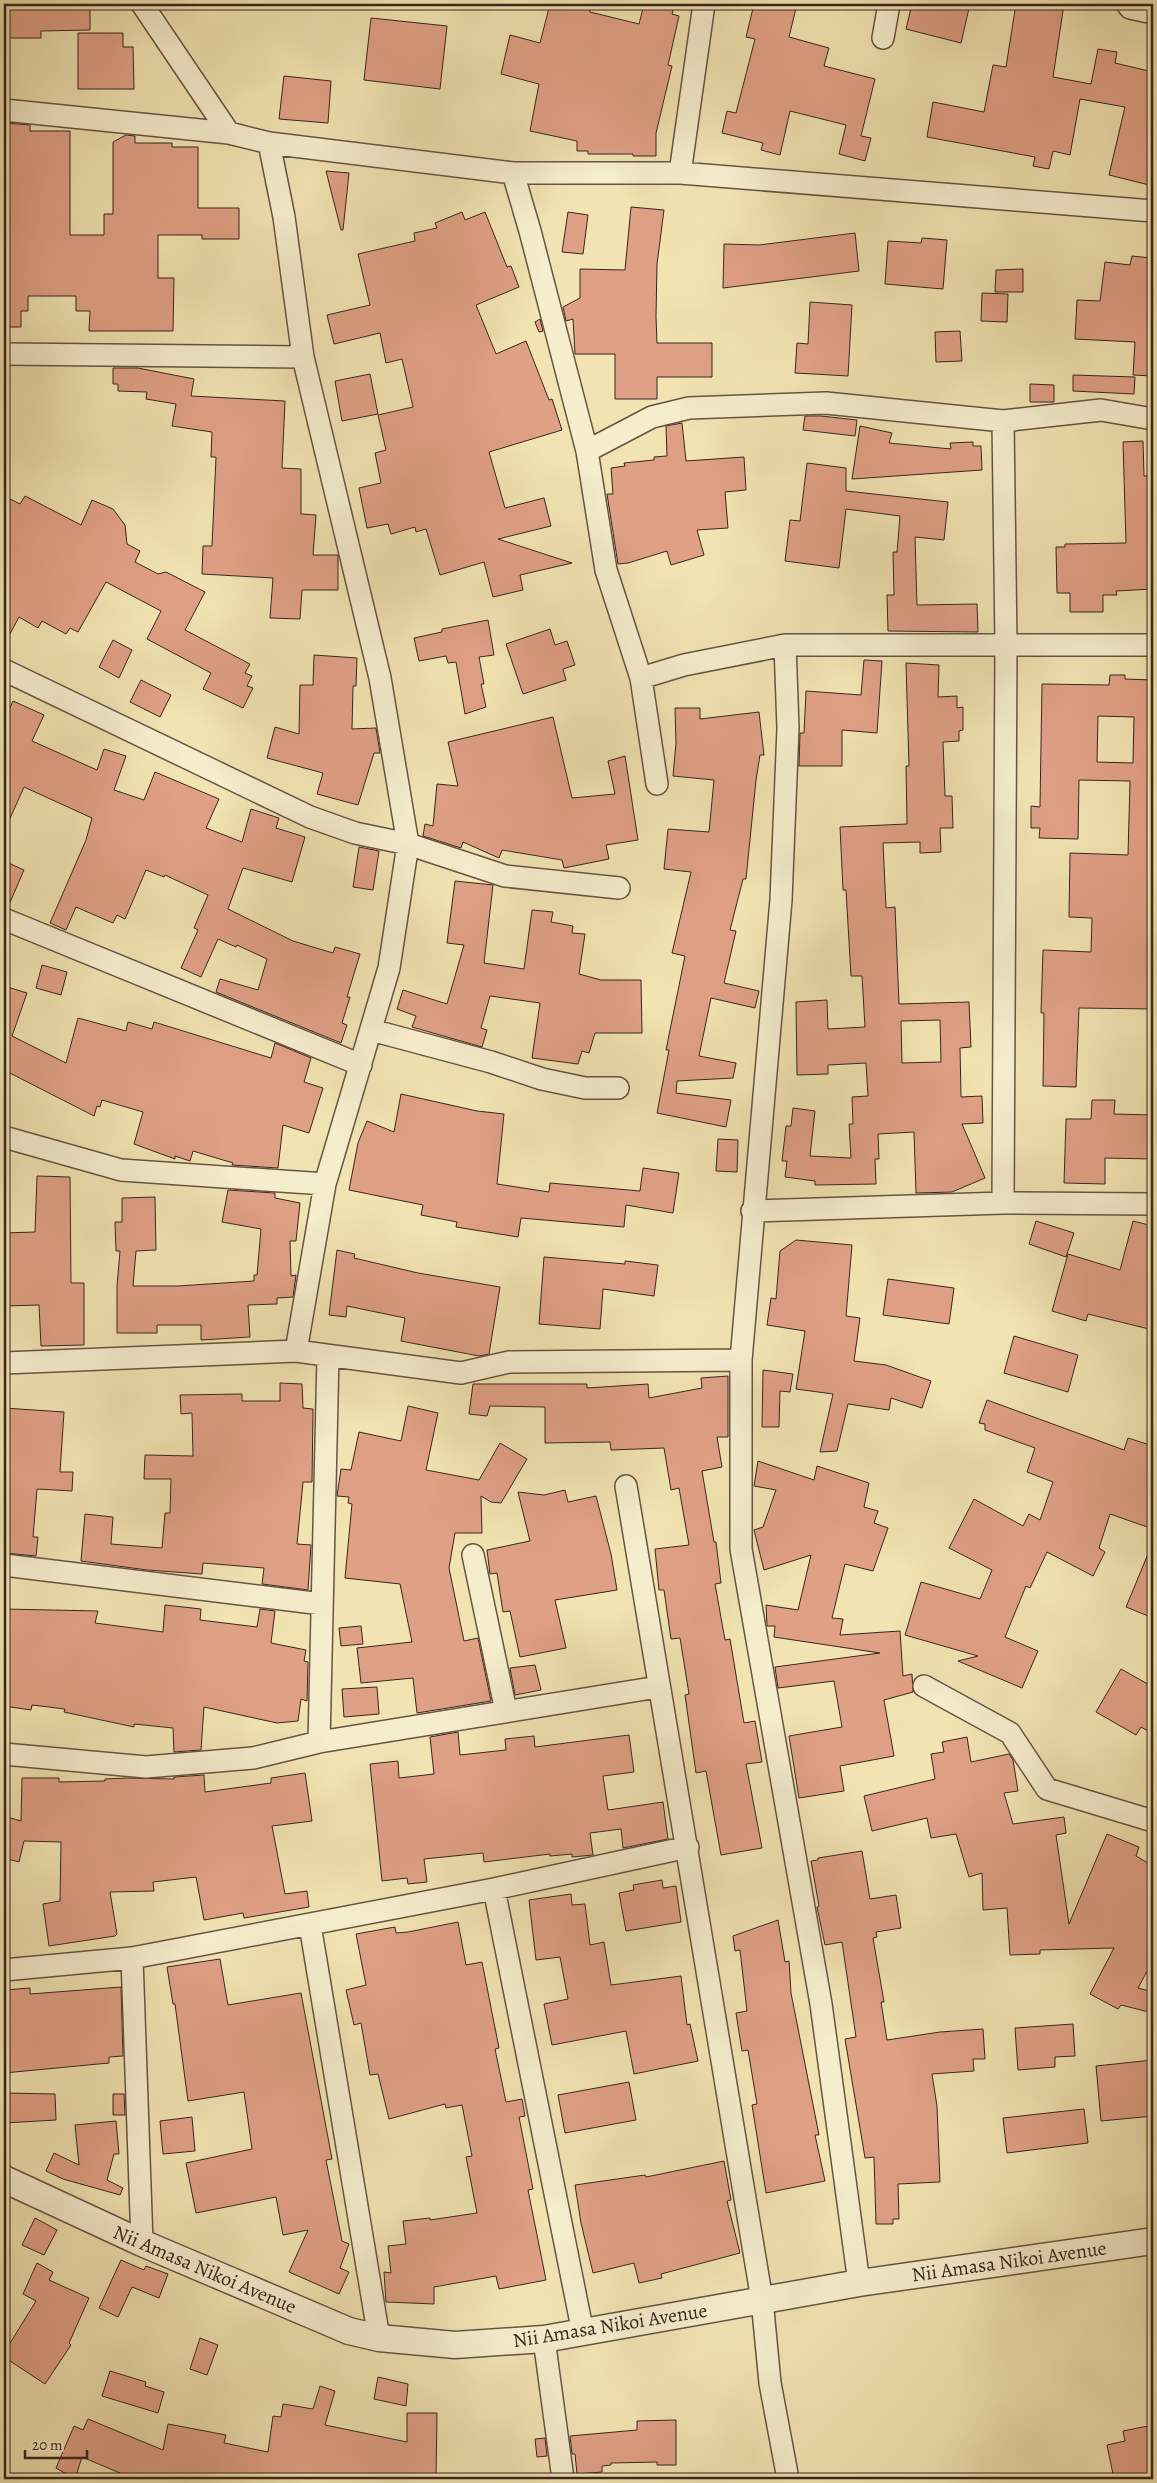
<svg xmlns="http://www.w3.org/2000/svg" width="1157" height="2483" font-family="Alegreya,serif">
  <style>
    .building { fill: #e0a086; stroke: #39251e; fill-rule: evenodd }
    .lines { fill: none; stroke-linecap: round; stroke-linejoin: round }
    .minor-casing { stroke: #675443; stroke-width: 24 }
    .tertiary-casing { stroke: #675443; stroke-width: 29 }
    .minor { stroke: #f6edcd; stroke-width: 21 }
    .tertiary { stroke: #f6edcd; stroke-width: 26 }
    .labels { text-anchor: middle; stroke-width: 4.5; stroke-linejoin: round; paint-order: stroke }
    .street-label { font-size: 20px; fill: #39251e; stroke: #f6edcd }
  </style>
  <rect width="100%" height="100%" fill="#f1e3b2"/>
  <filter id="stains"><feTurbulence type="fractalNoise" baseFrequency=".004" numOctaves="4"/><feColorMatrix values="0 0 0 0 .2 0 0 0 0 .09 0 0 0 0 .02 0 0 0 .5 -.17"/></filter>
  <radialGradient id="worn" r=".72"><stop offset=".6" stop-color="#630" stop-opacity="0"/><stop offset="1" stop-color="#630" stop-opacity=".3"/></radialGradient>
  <path class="building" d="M4 4H90V30L41 31V38H4Z
    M550 4H571L590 9V12L639 24 644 4H675L672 14 679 16 668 65 672 66 656 133V156H633V154H588V151H577V141L530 131 539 84 501 74 510 35 540 43Z
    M754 4H797L789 37 829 48 824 66 875 79 861 136 871 138 865 161 839 154 846 125 790 111 780 155 761 150 763 143 722 133 727 111 736 113 755 39 746 37Z
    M912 4H970L961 43 906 29Z
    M1016 4H1064L1053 77 1091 84 1098 49 1117 52 1115 63 1153 72V186L1109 175 1125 107 1080 99 1070 155 1053 151 1049 169 1033 166 1035 157 927 137 933 102 984 112 993 65 1006 67Z
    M371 18 447 26 440 89 364 80Z
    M78 33H123V47H133L134 89H78Z
    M284 76 331 81 328 123 279 119Z
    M4 123 30 125V131H70V235H104V214H113V142L126 135 135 136V143H172V147H198V208H239V239H202V235H158V278H174L173 331H89L90 311H76V296H28V311H21V327H4Z
    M326 171 349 173 343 230H341Z
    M631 207 664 210 657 264 656 317 657 343H712V377H657V399H615V354H575L573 319 566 321 563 307 580 298V269L625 270Z
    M462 212 465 220 485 212 507 267 511 266 519 287 476 305 496 354 526 341 549 400 552 399 562 430 489 452 505 508 544 498 551 526 498 539 572 563 520 575 523 590 493 597 484 562 440 575 426 529 416 532 415 527 391 534 388 524 367 528 359 488 381 483 375 453 386 450 378 415 413 407 402 359 386 363 380 333 334 344 327 315 370 305 358 254 415 241 414 233 437 228 435 223Z
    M568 212 588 215 583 254 562 252Z
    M855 233 859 271 723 288 724 244 759 245Z
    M922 238 947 240 943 289 885 284 888 241 921 243Z
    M1132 256 1151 258 1150 268H1153V376L1133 375 1135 342 1075 339 1077 300 1100 301 1105 262 1130 265Z
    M1023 269V292H995L996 270Z
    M982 293 1008 294 1007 322 981 321Z
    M810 302 852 305 848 376 795 373 797 343 808 344Z
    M540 319 543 331 539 332 535 322Z
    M960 331 962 361 936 362 935 332Z
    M113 368H138L194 379 191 396 285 401 282 468 301 469V514L316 515 313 555H338V590H302L300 619 270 618 273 578 202 574 203 546H212L216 457H211L212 432 172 426 176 404 146 399 147 392 118 391V384H113Z
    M370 374 378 414 342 421 335 381Z
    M1073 375 1135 377 1134 394 1073 391Z
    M1030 384 1054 385V402H1030Z
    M805 416H821L857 420 855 436 803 430Z
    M682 423 686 461 744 457 746 490 725 492 728 528 697 530 704 555 671 565 667 551 628 563 618 564 607 494H613L611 468 625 466 624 463 654 460V457L667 456 666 426Z
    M860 426 892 433 889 443 951 449 950 443 973 442V446H981L982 470 852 479Z
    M1143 441 1144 476H1153V589L1116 591 1117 595H1103V612H1070V593H1057L1056 547H1065V544L1126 543 1123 442Z
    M807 463 846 468V491L948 502 944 540 915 537 917 605 977 604 978 632 888 631 887 595H894L893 552H897L900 516 846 509 839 568 785 561 790 520 800 521Z
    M4 496 20 504 25 496 81 525 92 500 113 509 125 525 127 544 140 551 135 562 158 574 166 572 205 592 185 630 250 664 245 673 252 676 247 686 253 688 243 708 203 689 211 673 147 639 161 611 106 582 78 632 70 628 66 634 42 621 38 628 19 617 4 645Z
    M488 620 494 655 479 657 484 684H481L486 707 465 714 456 662 448 663 446 656 419 661 414 638 442 632V629Z
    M550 629 555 645 567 641 575 665 563 669 566 680 523 694 506 644Z
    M113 640 132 650 119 678 99 667Z
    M314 655 357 658 356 686H353L352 729 376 728 380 753H374L358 805 317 794 323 773 267 758 275 727 299 734 300 685H313Z
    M864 660 882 661 877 733 842 730V766H799L800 733H804L806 691 861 695Z
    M906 663 939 665 938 697 957 696V708L963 707V730L959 731V741L943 742 945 796H952L953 828H940L941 852 920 853V842L883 843 886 908 895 907 899 1004 969 1002 971 1047 960 1048 961 1097 982 1096 983 1123 962 1124 985 1178 952 1192 916 1193 914 1132 878 1134 879 1159H875L876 1184 815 1185V1181L785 1177 787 1161H782L786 1126H791L793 1108 815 1111 810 1156 851 1158 849 1124H853L852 1097 868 1096 866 1063 828 1065V1074L797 1075 796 1002 827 1000 828 1029 865 1027 862 976H851L846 890H843L840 827 907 824 906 766H909ZM940 1020 941 1062 902 1063 901 1021Z
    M1110 675H1125V679L1153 680V1009L1079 1008 1076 1087 1043 1086 1044 1013H1041L1043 950 1091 952 1092 918 1069 917 1070 853 1128 855 1130 781 1079 780 1078 839 1039 838 1040 828H1031V806L1040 807 1042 684 1109 685ZM1098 716 1134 717 1133 763 1097 762Z
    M141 680 171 695 160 717 130 702Z
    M13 701 44 715 32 741 97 770 104 749 126 756 114 790 144 800 155 772 219 799 206 828 242 842 251 809 279 818 276 828 305 837 292 882 243 868 228 909 293 941 333 953 335 947 360 954 347 997H350L342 1023 347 1025 341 1043 216 992 220 979 258 990 267 959 237 945 236 947 218 939 201 977 181 968 198 930 194 928 208 895 165 875 164 877 146 870 125 919 117 915 113 923 76 907 66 930 50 923 86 840 92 818 24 787 4 832V721Z
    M675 708H700V719L759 712 764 755H760L756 780 746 879H743L730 930 736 931 724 983 759 991 755 1008 711 998 699 1056 736 1063 733 1078 677 1081 676 1093 731 1100 726 1127 657 1113 669 1050H666L685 956 672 953 691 872 664 869 668 829 709 832 714 780 673 776 676 743Z
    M553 717 572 798 615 794 608 761 625 756 638 840 606 845 609 859 564 868 562 860 502 850 499 858 463 842 461 848 423 836 425 824 433 826 437 784 458 786 448 742Z
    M359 847 379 851 373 890 353 887Z
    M4 861 24 870 8 907H4Z
    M455 881 493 885 484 963 524 969 532 910 553 912 551 922 573 926 572 933 585 934 579 974 601 980H641L642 1033H595L589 1053 582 1051 578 1064 532 1058 540 1003 490 996 481 1028 487 1030 482 1047 412 1027 416 1016 397 1009 403 990 447 1004 464 945 447 943Z
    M42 965 67 972 61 995 36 988Z
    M4 986 27 993 12 1036 66 1063 78 1018 126 1031 128 1022 152 1029 154 1022 271 1058 275 1043 311 1058 304 1082 323 1088 309 1133 283 1125 278 1168 232 1165 233 1163 193 1151 190 1161 175 1156V1159L134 1144 143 1112 102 1100 100 1107 97 1106 94 1116 4 1070Z
    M401 1094 477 1111 504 1114 497 1184 549 1192 550 1183 640 1191 643 1168 679 1173 673 1213 626 1205 624 1227 521 1218 518 1237 456 1227 457 1222 421 1215 423 1205 349 1190 358 1143 367 1121 394 1132Z
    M1092 1100H1115L1114 1114 1153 1115V1159L1105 1158V1184L1064 1183 1066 1119H1091Z
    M718 1139 738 1140 737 1172 716 1171Z
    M37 1176 70 1177 71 1283H84V1345L41 1346 39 1305 4 1306V1233L35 1232Z
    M228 1190 275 1193V1198L300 1203 296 1241H290L291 1276 296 1275 293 1297 277 1298V1304L248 1305 250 1337 201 1340V1325H157V1333H117V1286L120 1251H116L115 1222H122V1198L155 1197 156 1250 136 1251 133 1286H178L254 1281V1275H257L261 1229 222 1222Z
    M1036 1221 1074 1233 1066 1257 1029 1244Z
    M1133 1221 1153 1226V1330L1088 1314 1086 1321 1052 1311 1068 1254 1120 1270Z
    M796 1240 852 1245 846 1316 860 1318 854 1361 886 1365 931 1381 922 1408 891 1398 889 1410 848 1404 837 1451 820 1452 833 1394 796 1389 805 1331 767 1325 771 1298 776 1299 780 1251Z
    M337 1250 355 1254 354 1258 418 1273 500 1287 489 1354 479 1356 401 1341 405 1318 347 1306 346 1317 329 1315Z
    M544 1257 625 1264V1261L658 1265 654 1296 603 1289 600 1329 539 1324Z
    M888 1279 954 1288 949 1324 883 1315Z
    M1014 1336 1078 1355 1068 1392 1004 1373Z
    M763 1370 793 1374 790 1392 780 1391 779 1427H762Z
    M728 1376V1437H717L722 1467 702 1471 714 1542H716L721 1583 715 1584 725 1640 730 1639 744 1723 755 1721 762 1762 746 1764 762 1848 721 1855 706 1771 696 1773 685 1695 689 1694 680 1638 671 1639 664 1590H659L655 1549 689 1545 679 1488 671 1490 664 1448 611 1450 610 1442 545 1443V1407L490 1406 487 1416 469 1414 473 1384H587V1388L648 1384 649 1398 702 1388 701 1378Z
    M280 1383 302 1384 303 1408 313 1409 312 1482H303L297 1544 311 1545 308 1590 262 1584 264 1568 203 1563 202 1574 147 1570 81 1561 85 1514 113 1517 111 1544 162 1548 165 1513H170L171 1479H144L145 1455 193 1456 192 1413 181 1414 180 1395 242 1394V1401H280Z
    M987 1400 1124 1450 1128 1438 1153 1446V1529L1110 1514 1099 1548 1105 1552 1093 1576 1047 1552 1030 1588 1026 1586 1005 1637 1038 1651 1022 1688 958 1661 978 1656 905 1635 921 1582 980 1599 992 1570 949 1548 974 1499 1023 1526 1029 1514 1040 1520 1053 1482 1027 1472 1035 1448 985 1430V1424L979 1423Z
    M408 1406 438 1413 426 1470 479 1480 500 1443 527 1459 501 1503 491 1502 481 1496 482 1533H455L449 1568 464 1641 478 1638 491 1701 417 1713 413 1678 361 1683 357 1648 412 1642 400 1584 345 1578 352 1504 348 1503 349 1497 337 1496 341 1469 351 1470 359 1432 401 1441Z
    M4 1408 64 1412 60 1472H73L72 1491 37 1489 33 1537H38L36 1556 6 1553 8 1523H4Z
    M758 1461 814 1480 817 1466 869 1483 864 1507 878 1511 874 1523 888 1528 873 1571 845 1564 832 1618 843 1619 840 1635 900 1631 903 1676 912 1674 913 1692 884 1700 894 1756 840 1766 844 1791 799 1798 789 1736 842 1727 834 1681 778 1688 775 1667 880 1653 774 1637 775 1626H767L766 1605 798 1610 811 1555 764 1570 754 1530 763 1527 776 1490 754 1486Z
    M565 1490 568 1502 596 1496 611 1554 617 1590 555 1600 566 1648 520 1657 510 1611 503 1612 497 1573 490 1574 487 1550 530 1541 518 1492 544 1495Z
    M1153 1542V1618L1126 1607Z
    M165 1605 201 1609 200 1620 257 1627 260 1609 275 1611 271 1643 306 1650 304 1661 308 1662 307 1701 301 1699 298 1721 277 1723 204 1707 201 1750 174 1752 173 1728 134 1724V1727L64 1712 65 1709 32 1705 31 1710 4 1706V1609L98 1611 95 1623 163 1632Z
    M361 1626 363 1644 341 1646 339 1628Z
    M535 1665 541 1690 515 1695 510 1668Z
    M1121 1669 1153 1687V1734L1141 1727 1136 1735 1096 1712Z
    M377 1687 379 1714 344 1717 342 1689Z
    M458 1732 460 1755 506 1750 505 1739 534 1736 535 1747 629 1735 634 1772 603 1776 608 1810 663 1802 668 1839 623 1848 621 1829 590 1833 593 1855 572 1857V1854L550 1856V1854L484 1862 483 1853 424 1859 427 1882 408 1884 407 1878 382 1881 370 1764 398 1761 399 1778 434 1774 430 1737Z
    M967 1737 971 1762 1009 1754 1013 1760 1018 1791 1004 1793 1013 1824 1064 1817 1066 1833 1056 1835 1069 1924 1107 1834 1139 1847 1136 1856 1153 1866V1960L1138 1988 1153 1992V2013L1121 2005 1118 2009 1090 1994 1114 1948 1040 1950V1954L1010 1955 1007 1908 983 1910 982 1873 969 1877 956 1834 931 1838 927 1818 872 1831 864 1796 935 1779 931 1754 944 1752 942 1742Z
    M305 1773 312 1821 272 1826 285 1894 307 1891 309 1907 244 1918 243 1913 204 1920 196 1877 153 1882 154 1891 110 1892 117 1934 115 1936 49 1946 43 1904 60 1901 61 1842 24 1841 19 1862 4 1858V1816L21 1821 22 1778H59V1782L105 1781V1779L127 1778 174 1779V1777L204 1775 205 1792 271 1783V1778Z
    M862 1851 870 1899 896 1895 901 1928 876 1932 877 1937 873 1938 884 2002H881L887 2040 940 2032 983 2029 985 2059H973L974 2071 932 2074 937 2106 940 2182 898 2184 899 2219H893V2224H876L874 2157 865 2158 845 2039 856 2037 842 1942 825 1945 817 1907 819 1906 811 1861 818 1860V1858Z
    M662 1880 663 1888 676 1886 681 1922 626 1931 619 1893 634 1890 633 1885Z
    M571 1894 572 1905 585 1904 590 1945 604 1942 611 1985 681 1976 687 2025 690 2024 698 2061 634 2074 626 2031 552 2045 544 2004 568 1999 560 1957 536 1960 529 1900Z
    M778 1920 785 1962 789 1961 791 1993 819 2135H815L825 2181 766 2193 752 2105 757 2104 748 2050 742 2051 736 2013 747 2011 740 1950 735 1951 733 1936Z
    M458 1922 466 1965 482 1962 499 2048 495 2049 506 2102 522 2099 525 2116 519 2117 533 2189 528 2190 546 2280 499 2289 496 2276 434 2287V2304L386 2302 384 2272 391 2273 388 2246 406 2244 403 2221 430 2218V2220L477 2213 466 2157 472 2156 462 2105 446 2108 445 2104 389 2119 378 2074 370 2075 361 2023 354 2025 346 1990 366 1985 356 1934 395 1927 396 1933 408 1932Z
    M220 1959 228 2005 301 1993 332 2159 326 2160 342 2241 349 2244 340 2268 349 2272 339 2294 289 2272 308 2230 283 2235 276 2197 196 2213 186 2163 252 2149 244 2092 188 2101 175 2004H173L167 1967Z
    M121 1987 123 2056 109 2057V2063L4 2073V1990L30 1988V1994Z
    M1073 2024 1075 2056 1055 2057V2067L1018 2070 1015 2028Z
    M1153 2060V2116L1101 2121 1096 2066Z
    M629 2082 636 2120 565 2133 558 2095Z
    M4 2093 55 2094 56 2120 4 2123Z
    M113 2094H124L125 2115H113Z
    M1084 2109 1088 2143 1007 2153 1003 2118Z
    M192 2117 195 2151 163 2154 160 2121Z
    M116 2121 119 2154H114L107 2180 123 2188 120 2195 63 2179 46 2171 54 2153 79 2165 75 2125Z
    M724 2161 731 2200 727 2201 740 2253 661 2274 662 2278 639 2283 634 2263 593 2273 581 2223 575 2185 645 2175 646 2177Z
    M35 2218 57 2230 44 2255 22 2245Z
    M121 2260 144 2270 146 2266 168 2274 159 2298 132 2287 118 2317 99 2308Z
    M37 2263 53 2272 49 2280 89 2298 69 2343 71 2345 45 2384 4 2357V2353L36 2301 23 2294Z
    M200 2338 218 2345 207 2375 190 2369Z
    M110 2371 146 2382 145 2386 164 2392 158 2413 102 2396Z
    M378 2377 408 2384 406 2406 374 2399Z
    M320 2386 335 2391 325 2425 407 2442V2413H437L436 2479H134L82 2457 75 2479 56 2468 74 2426 83 2430 88 2419 163 2450 168 2424 226 2435 224 2443 268 2452 273 2416 281 2417 283 2404 313 2409Z
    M676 2420V2465H657V2462L611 2463V2465L602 2466V2472L577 2474 575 2454H572L570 2436 637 2430V2421Z
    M1153 2425V2479H1114L1107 2445 1125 2441 1123 2431Z
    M545 2438 547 2456 537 2457 535 2439Z"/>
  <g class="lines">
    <defs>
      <path id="minor" d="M142 4 229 133
        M1127 4 1130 8 1153 13
        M883 38 889 4
        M4 110 229 133 269 143 513 173H680L1153 211
        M269 143 284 217 303 357 380 678 408 844 389 968 325 1184 296 1351
        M513 173 530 231 587 451 606 570 641 678 657 784
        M680 173 704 4
        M4 354 303 357
        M587 451 652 417 689 408 826 403 1003 421 1101 410 1153 419
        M785 645 788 728 781 900 741 1360V1549L821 2004 859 2283
        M4 670 310 817 355 833 408 844 505 876 619 888
        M641 678 684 665 785 645H1153
        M4 919 361 1065
        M371 1030 491 1062 542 1079 585 1088H618
        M4 1137 121 1170 325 1184
        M1003 1203 1006 644 1003 421
        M752 1211 1003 1203 1153 1204
        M4 1363 296 1351 461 1373 509 1362 741 1360
        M626 1486 762 2300 770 2383 788 2479
        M473 1555 506 1711
        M4 1565 322 1604
        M924 1686 1010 1733 1047 1789 1153 1821
        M319 1742 328 1356
        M4 1754 146 1767 253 1758 319 1742 658 1687
        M494 1889 583 2333
        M310 1925 379 2338
        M132 1958 142 2243
        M4 1970 132 1958 494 1889 688 1847
        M544 2339 563 2479"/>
      <path id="tertiary" d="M4 2179 142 2243 349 2331 379 2338 455 2345 544 2339 859 2283 1153 2241"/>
    </defs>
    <use href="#minor" class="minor-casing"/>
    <use href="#tertiary" class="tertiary-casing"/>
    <use href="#minor" class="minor"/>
    <use href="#tertiary" class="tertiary"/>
  </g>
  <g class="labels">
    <g class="street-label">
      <text transform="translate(1009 2261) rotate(-8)" y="7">Nii Amasa Nikoi Avenue</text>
      <text transform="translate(205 2269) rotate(23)" y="7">Nii Amasa Nikoi Avenue</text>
      <text transform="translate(610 2325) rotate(-9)" y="7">Nii Amasa Nikoi Avenue</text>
    </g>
  </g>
  <rect width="1157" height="2483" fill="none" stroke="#f1e3b2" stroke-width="20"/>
  <rect x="5" y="5" width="1147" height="2473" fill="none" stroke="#39251e" stroke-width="2.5"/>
  <rect x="10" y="10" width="1137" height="2463" fill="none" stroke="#39251e"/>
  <path d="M25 2450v8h62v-8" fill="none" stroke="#39251e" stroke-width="2.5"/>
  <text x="32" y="2450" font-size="15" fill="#39251e" stroke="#f6edcd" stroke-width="4" paint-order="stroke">20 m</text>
  <rect width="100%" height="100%" filter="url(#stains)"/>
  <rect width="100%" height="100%" fill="url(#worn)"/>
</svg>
